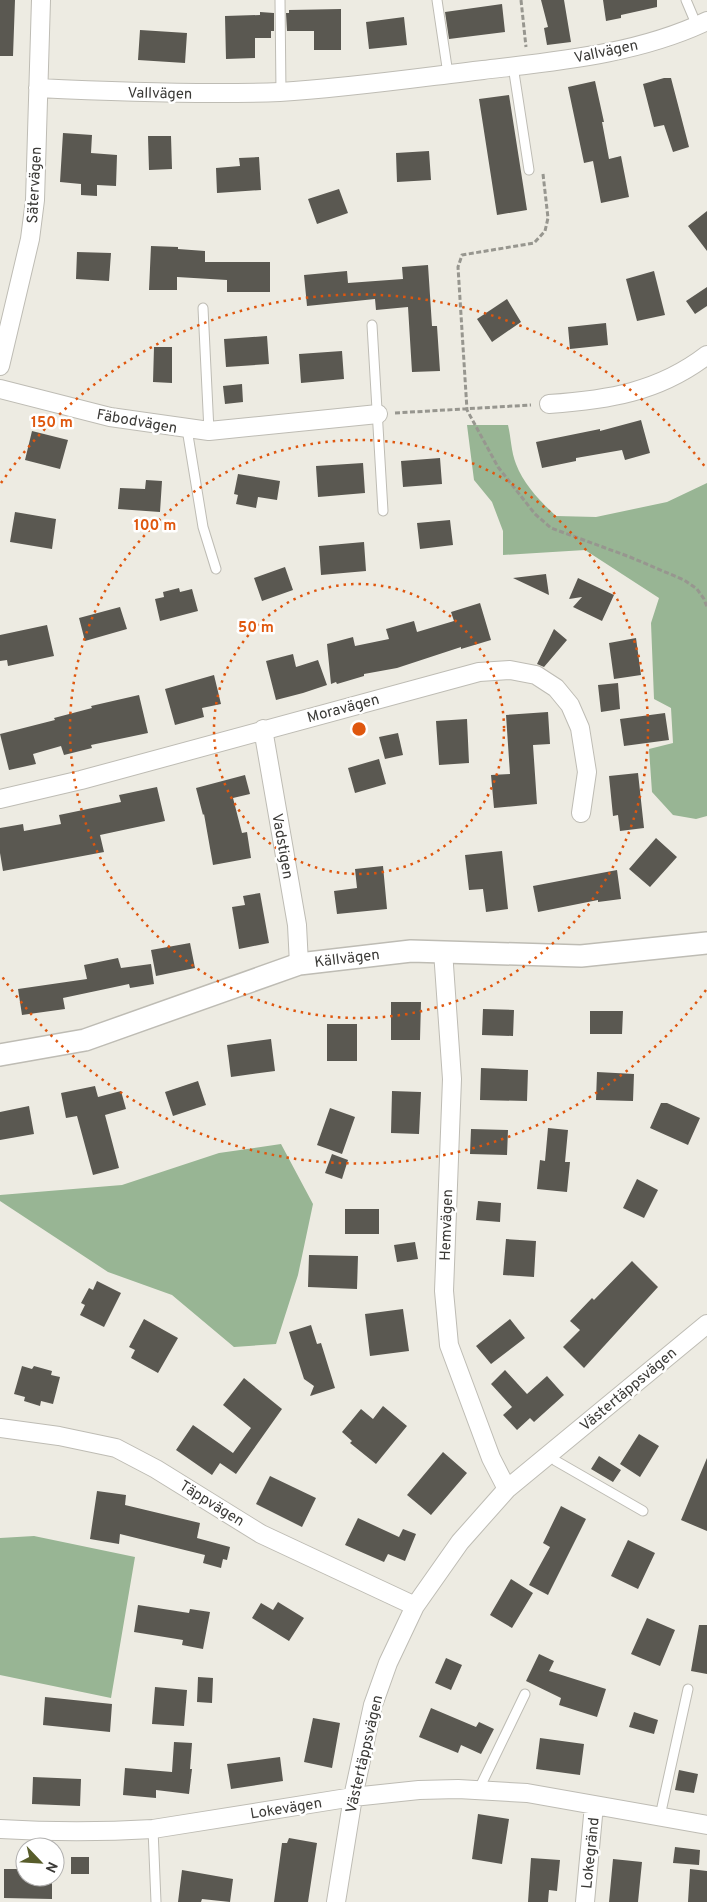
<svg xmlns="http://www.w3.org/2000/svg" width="707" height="1902" font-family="Overpass,sans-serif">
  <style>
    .forest { fill: #98b594 }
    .building { fill: #5a5851 }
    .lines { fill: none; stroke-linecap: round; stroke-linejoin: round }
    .service-casing { stroke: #bebcb4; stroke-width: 11 }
    .minor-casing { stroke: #bebcb4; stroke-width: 20 }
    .tertiary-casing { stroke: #bebcb4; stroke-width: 24 }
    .path { stroke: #97968f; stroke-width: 3; stroke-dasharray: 5 2.5; stroke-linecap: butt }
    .service { stroke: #fff; stroke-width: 9 }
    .minor { stroke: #fff; stroke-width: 18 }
    .tertiary { stroke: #fff; stroke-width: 21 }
    .ring { fill: none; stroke: #df570e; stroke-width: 2.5; stroke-dasharray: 2.5 5 }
    .labels { text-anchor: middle; stroke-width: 5; stroke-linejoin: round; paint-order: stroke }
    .street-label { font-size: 15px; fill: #3b3a37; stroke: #fff }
    .centre { fill: #df570e; stroke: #fff; stroke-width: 2.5 }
    .ring-label { font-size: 15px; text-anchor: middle; font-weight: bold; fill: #df570e; stroke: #fff; stroke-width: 5; stroke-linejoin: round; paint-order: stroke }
  </style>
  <rect width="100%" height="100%" fill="#edebe2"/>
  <path class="forest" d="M467 425H508C511 437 511 452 516 464 524 485 540 501 556 516L596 517 667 502 707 483V816L696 819 673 815 652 792 649 749 673 743 671 708 654 699 651 623 659 598 585 550 503 555V531L492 502 474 480Z
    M281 1144 313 1204 298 1275 276 1344 234 1347 172 1295 108 1272 0 1201V1195L122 1185 219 1153Z
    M34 1536 135 1557 111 1698 0 1675V1538Z"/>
  <path class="building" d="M0 0H15L13 56H0Z
    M541 0H564L571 42 547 45 544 28 548 27Z
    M603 0H657V7L621 15V18L606 21Z
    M502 4 505 32 449 39 445 12Z
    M341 9V50H314V31H287L286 13H289V10Z
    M260 12 274 13V31H271V38H255V58L226 59 225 16 260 15Z
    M404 17 407 45 369 49 366 22Z
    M140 30 187 33 185 63 138 60Z
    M664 78H671L689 147 673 152 664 125 654 127 643 84Z
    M595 81 604 122H602L609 159 621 156 629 197 601 203 593 161 584 163 568 87Z
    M509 95 527 210 497 215 479 99Z
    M63 133 92 135 91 153 117 155 116 186 97 185V196L81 195V184L60 182Z
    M148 136H171L172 169 149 170Z
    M429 151 431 180 397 182 396 153Z
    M259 157 261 190 217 193 216 168 240 166 239 158Z
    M339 189 348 213 317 224 308 199Z
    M707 211V251L688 226Z
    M151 246 178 247V249L205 251V262H270V292H227V280L177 277V290H149Z
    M77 252 111 253 109 281 76 279Z
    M428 265 432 326H437L440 371 412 372 408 307 376 310 375 299 307 306 304 275 347 271 348 283 403 279 402 267Z
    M654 271 665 315 637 321 626 279Z
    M707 287V306L695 314 686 301Z
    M507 299 521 322 492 342 477 319Z
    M606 323 608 345 570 349 568 327Z
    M267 336 269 364 226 367 224 339Z
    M154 347H172V383L153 382Z
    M342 351 344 379 301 383 299 354Z
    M242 384 243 402 225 404 223 386Z
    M641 420 650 453 625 460 622 450 576 458V461L542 468 536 442 600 429V431Z
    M32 431 68 440 60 469 25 460Z
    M440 458 442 484 403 487 401 461Z
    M363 463 365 493 318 497 316 466Z
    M238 474 280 481 277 500 258 497 256 508 236 504 238 495 234 494Z
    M146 480 162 481 160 512 118 509 120 488 145 489Z
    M15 512 56 519 52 549 10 542Z
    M450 520 453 545 420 549 417 523Z
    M364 542 366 571 321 575 319 546Z
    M285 567 293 590 262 601 254 578Z
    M546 574 549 595 513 578Z
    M578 578 614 595 602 621 573 607 582 597 569 599Z
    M179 588 180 592 192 589 198 611 160 621 155 599 164 597 163 592Z
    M480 603 491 640 461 649V647L397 668 364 674V676L337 684 336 682 331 684 327 644 353 637 355 646 389 639 386 629 414 621 417 632 454 621 451 612Z
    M120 607 127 629 85 641 79 618Z
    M47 625 54 656 8 666 7 660 0 661V635Z
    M554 629 567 640 544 667 537 664Z
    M636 638 641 675 614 679 609 643Z
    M293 654 296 667 318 660 327 685 303 693 276 700 266 661Z
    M214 675 221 704 202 708 204 717 175 725 165 689Z
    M618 683 620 709 601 712 598 685Z
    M139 695 148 733 91 745 92 748 64 755 61 746 33 754 36 764 9 770 0 734 55 720 54 718 92 708 91 706Z
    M548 712 550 744 533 745 537 804 494 808 491 775 510 774 506 715Z
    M665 713 669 740 624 746 620 719Z
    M467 719 469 763 439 765 436 721Z
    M398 733 403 755 385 759 379 737Z
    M379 759 386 784 355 793 348 768Z
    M638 773 644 828 620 831 618 815 613 816 609 776Z
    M245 775 250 794 233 798 242 833 247 832 251 858 213 865 204 814 203 815 196 788Z
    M157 787 165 821 100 835 104 852 3 871 0 853V828L23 824 24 831 61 824 59 815 121 802 119 795Z
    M656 838 677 857 650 887 629 869Z
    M502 851 508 909 486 912 483 889 469 890 465 855Z
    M383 866 387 909 337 914 334 891 357 888 355 869Z
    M617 870 621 899 598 902V900L538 912 533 886Z
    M260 893 269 943 239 949 232 907 245 905 243 896Z
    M190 943 195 968 156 976 151 950Z
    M118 958 121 968 151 964 154 984 130 988 129 984 63 998 65 1009 22 1015 18 989 87 979 84 965Z
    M391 1002H421L420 1040H391Z
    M483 1009 514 1010 513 1036 482 1035Z
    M590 1011H623L622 1034H590Z
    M327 1024H357V1061H327Z
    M271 1039 275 1071 231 1077 227 1045Z
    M481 1068 528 1070 527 1101 480 1100Z
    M597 1072 634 1074 633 1101 596 1100Z
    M198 1081 206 1105 173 1116 165 1092Z
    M95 1086 98 1097 121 1091 126 1109 105 1115 119 1168 93 1175 77 1116 66 1118 61 1093Z
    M392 1091 421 1092 419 1134 391 1133Z
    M661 1103H667L700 1118 688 1145 650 1128Z
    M29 1106 34 1134 0 1140V1112Z
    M330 1108 355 1117 342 1154 317 1145Z
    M548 1128 568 1130 565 1162H570L567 1192 537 1189 540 1160 545 1161Z
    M471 1129 508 1130 507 1155 470 1154Z
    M332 1154 348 1160 342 1179 325 1173Z
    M637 1179 658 1190 644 1218 623 1208Z
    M478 1201 501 1203 500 1222 476 1220Z
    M345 1209H379V1234H345Z
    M506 1239 536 1241 534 1277 503 1275Z
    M415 1242 418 1259 397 1262 394 1245Z
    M309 1255 358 1256 357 1289 308 1287Z
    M632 1261 658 1287 584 1368 563 1347 580 1330 570 1321 592 1298 594 1300Z
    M97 1281 121 1293 104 1327 80 1315 85 1305 81 1303 89 1288 93 1290Z
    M403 1309 409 1351 370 1356 365 1314Z
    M144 1319 178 1338 158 1373 131 1358 135 1350 129 1347Z
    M510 1319 525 1338 491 1364 476 1346Z
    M311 1325 317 1344 321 1343 335 1388 310 1396 314 1386 304 1379 289 1332Z
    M22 1366 32 1369 34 1366 52 1371 51 1375 60 1377 53 1404 41 1401 40 1406 24 1401 25 1397 14 1394Z
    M505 1370 527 1394 547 1376 564 1395 534 1422 530 1418 517 1430 503 1415 512 1407 491 1384Z
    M244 1378 282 1409 236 1474 220 1463 212 1475 176 1450 193 1425 233 1453 251 1428 223 1405Z
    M383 1406 407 1426 376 1464 350 1443 352 1441 342 1432 361 1409 373 1419Z
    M639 1434 659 1446 640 1477 620 1464Z
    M443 1452 467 1473 431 1515 407 1495Z
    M599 1456 621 1470 613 1482 591 1469Z
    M707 1458V1531L681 1520Z
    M270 1476 316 1498 302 1527 256 1504Z
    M97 1491 126 1495 125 1505 200 1523 197 1538 230 1547 227 1560 223 1559 221 1568 203 1563 205 1555 120 1534 119 1544 90 1539Z
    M561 1506 586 1519 548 1595 529 1585 550 1547 543 1543Z
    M358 1518 399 1537 403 1529 416 1534 405 1561 388 1554 384 1562 345 1545Z
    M628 1540 655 1553 638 1589 611 1576Z
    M511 1579 533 1593 512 1628 490 1615Z
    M278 1602 304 1618 289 1641 252 1618 261 1603 273 1610Z
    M138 1605 189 1613 190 1609 210 1612 203 1649 182 1645 183 1640 134 1632Z
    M647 1618 675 1630 660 1666 631 1654Z
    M699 1625H707V1674L691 1671Z
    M539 1654 554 1661 549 1671 606 1689 597 1717 559 1705 561 1698 526 1681Z
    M446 1658 462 1665 451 1690 435 1683Z
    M198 1677 213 1678 212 1703 197 1702Z
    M155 1687 187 1690 184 1726 152 1724Z
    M45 1697 112 1704 110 1732 43 1725Z
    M431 1708 476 1727 479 1722 494 1729 481 1754 461 1745 458 1753 419 1737Z
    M634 1712 658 1720 654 1734 629 1727Z
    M313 1718 340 1723 332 1768 304 1762Z
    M540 1738 584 1744 580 1775 536 1769Z
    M174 1742 192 1743 190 1769H192L189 1794 156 1790V1798L123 1795 125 1768 172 1772Z
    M280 1757 283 1781 231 1789 227 1764Z
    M679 1770 698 1774 694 1793 675 1790Z
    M33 1777 81 1779 80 1806 32 1804Z
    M478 1814 509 1819 502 1864 472 1859Z
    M289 1838 317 1843 308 1902H274L282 1843H287Z
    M675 1847 700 1850 699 1865 673 1863Z
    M71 1857H89V1874H71Z
    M531 1858 560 1860 557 1891 549 1890 548 1902H528Z
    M613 1859 642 1862 638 1902H609Z
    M4 1869H25V1877H52V1899L4 1898Z
    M690 1869 707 1871V1902H688Z
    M182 1870 233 1879 230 1902 202 1899 201 1902H178Z"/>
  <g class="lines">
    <defs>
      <path id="service" d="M280 0 281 92
        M437 0 448 74
        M686 0 697 26
        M513 66 529 170
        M203 308 209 431
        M372 325 383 511
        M187 429 203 527 216 569
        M549 1454 556 1461 643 1511
        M479 1789 525 1694
        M660 1816 688 1689
        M153 1829 156 1902"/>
      <path id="minor" d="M38 88C119 92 199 95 280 92 348 88 416 78 483 70 558 61 638 54 707 21
        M0 366 30 239 35 200 41 0
        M0 389 110 417 209 431 378 414
        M549 404C608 400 659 392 707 355
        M263 729 297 925 299 964
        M0 799 81 780 479 672 510 670 536 675 556 688 570 705 580 728 587 772 581 813
        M443 951 452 1079 444 1291 449 1345 491 1458 507 1489
        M0 1428 59 1436 116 1448 156 1469 261 1534 415 1606
        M0 1829C51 1832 102 1832 153 1829L353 1797 419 1790 458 1789 527 1793 707 1825
        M336 1902 353 1797 373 1705 388 1663 415 1606 460 1542 507 1489 707 1324
        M585 1902 594 1805"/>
      <path id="tertiary" d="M0 1055 85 1040 299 964 411 951 581 956 707 943"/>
    </defs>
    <use href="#service" class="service-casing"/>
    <use href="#minor" class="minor-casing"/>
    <use href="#tertiary" class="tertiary-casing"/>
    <path class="path" d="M521 0 526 47
      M543 174 548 218 545 231 534 243 462 255 458 267 467 410 498 467 535 514 551 528 630 557 684 580 697 589 704 599 707 607
      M395 413 531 405"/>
    <use href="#service" class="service"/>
    <use href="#minor" class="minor"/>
    <use href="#tertiary" class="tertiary"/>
  </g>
  <g class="ring">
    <circle cx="359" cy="729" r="145"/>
    <circle cx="359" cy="729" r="289"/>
    <path d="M706 990A434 434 0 0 1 1 975M1 483A434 434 0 0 1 706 468"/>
  </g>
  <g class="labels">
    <g class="street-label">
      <text transform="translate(606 51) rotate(-12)" y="5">Vallvägen</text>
      <text transform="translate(160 93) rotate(1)" y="5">Vallvägen</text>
      <text transform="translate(34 185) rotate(-87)" y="5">Sätervägen</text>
      <text transform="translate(137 421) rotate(10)" y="5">Fäbodvägen</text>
      <text transform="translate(343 708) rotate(-15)" y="5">Moravägen</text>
      <text transform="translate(283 846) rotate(80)" y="5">Vadstigen</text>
      <text transform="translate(347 958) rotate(-7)" y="5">Källvägen</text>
      <text transform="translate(446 1225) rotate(-88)" y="5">Hemvägen</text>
      <text transform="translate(628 1389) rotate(-40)" y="5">Västertäppsvägen</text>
      <text transform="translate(212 1503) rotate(32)" y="5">Täppvägen</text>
      <text transform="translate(364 1754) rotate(-77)" y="5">Västertäppsvägen</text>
      <text transform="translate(286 1808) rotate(-9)" y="5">Lokevägen</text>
      <text transform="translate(590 1853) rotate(-84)" y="5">Lokegränd</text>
    </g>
  </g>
  <circle cx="359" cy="729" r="8" class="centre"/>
  <g class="ring-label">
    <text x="52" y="427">150 m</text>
    <text x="155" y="530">100 m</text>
    <text x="256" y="632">50 m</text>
  </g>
  <g transform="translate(40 1862) rotate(115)"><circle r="24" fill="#ffffff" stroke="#b1b0af"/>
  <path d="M0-4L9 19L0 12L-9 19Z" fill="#585d2b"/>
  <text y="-8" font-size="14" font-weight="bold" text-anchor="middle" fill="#3b3a37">N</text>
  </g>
</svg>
